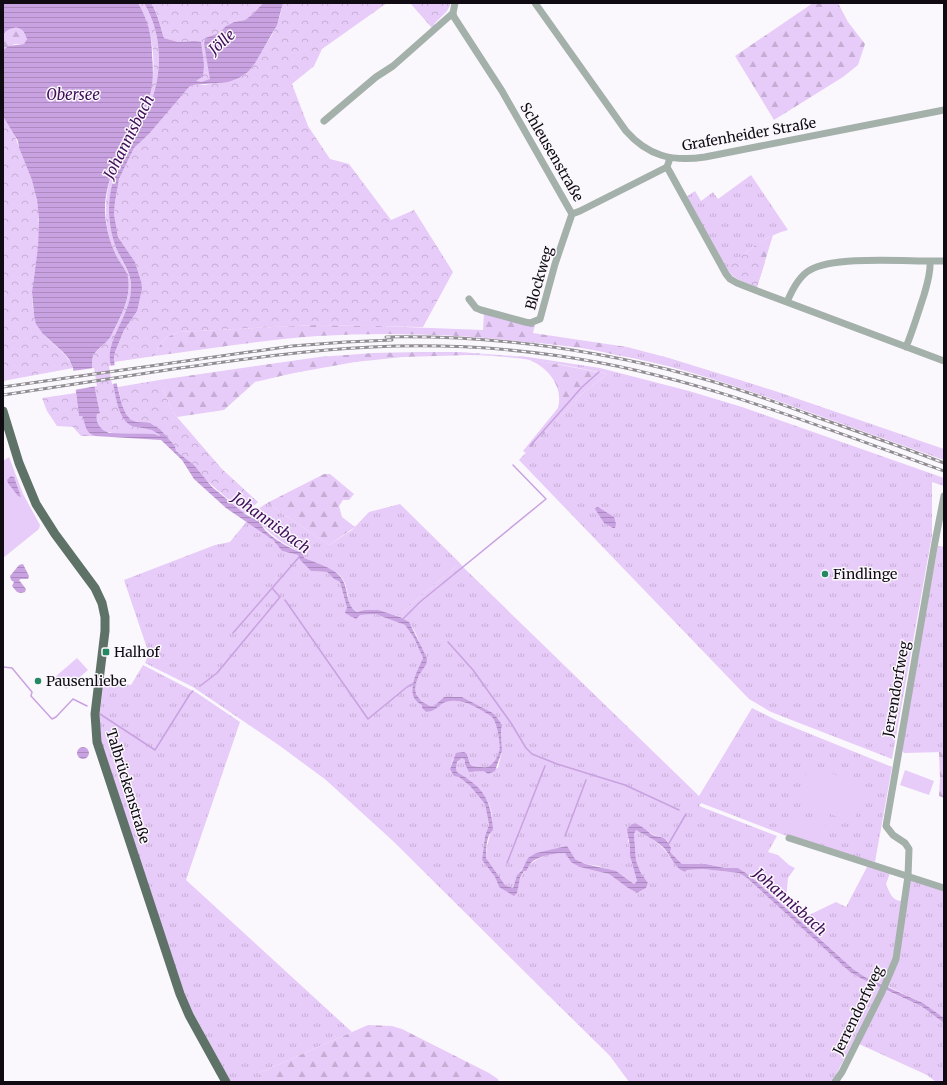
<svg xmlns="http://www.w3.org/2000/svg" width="947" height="1085" font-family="Merriweather,serif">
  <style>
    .grass { fill: url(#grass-tufts) }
    .forest { fill: url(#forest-firs) }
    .park { fill: url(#park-crowns) }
    .garden { fill: #e7cbf8 }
    .water { fill: url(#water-rules) }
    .pier { fill: #fbf8fd }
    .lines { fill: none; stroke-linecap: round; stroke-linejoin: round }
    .stream { stroke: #c9a2e1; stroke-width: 1.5 }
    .minor { stroke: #a4b0aa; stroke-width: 7 }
    .major { stroke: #5e7268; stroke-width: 9 }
    .rail-casing { stroke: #908c92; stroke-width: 3 }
    .rail { stroke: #fbf8fd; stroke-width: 1.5; stroke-dasharray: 4.5; stroke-linecap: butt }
    .poi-dot { fill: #248862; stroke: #fbf8fd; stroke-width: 1.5 }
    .labels { text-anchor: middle; stroke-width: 3; stroke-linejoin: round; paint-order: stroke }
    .street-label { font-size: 14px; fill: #100b12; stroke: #fbf8fd }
    .poi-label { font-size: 14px; fill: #100b12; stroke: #fbf8fd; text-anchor: start }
    .water-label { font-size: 15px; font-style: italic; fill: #410e59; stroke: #fbf8fd }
  </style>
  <defs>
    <pattern id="grass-tufts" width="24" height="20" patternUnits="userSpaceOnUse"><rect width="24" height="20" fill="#e7cbf8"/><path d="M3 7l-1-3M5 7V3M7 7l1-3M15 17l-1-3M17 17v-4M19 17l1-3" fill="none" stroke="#c5add4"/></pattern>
    <pattern id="forest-firs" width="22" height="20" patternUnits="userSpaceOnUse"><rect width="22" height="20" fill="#e7cbf8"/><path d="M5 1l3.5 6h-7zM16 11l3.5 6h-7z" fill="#c5add4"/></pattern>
    <pattern id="park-crowns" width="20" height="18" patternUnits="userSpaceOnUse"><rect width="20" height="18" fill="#e7cbf8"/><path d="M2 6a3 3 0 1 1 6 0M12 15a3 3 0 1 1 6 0" fill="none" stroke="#c5add4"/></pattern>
    <pattern id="water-rules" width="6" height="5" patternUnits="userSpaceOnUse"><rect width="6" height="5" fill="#c9a2e1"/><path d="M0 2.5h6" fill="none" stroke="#ac8ac0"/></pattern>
  </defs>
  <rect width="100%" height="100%" fill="#fbf8fd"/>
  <path class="grass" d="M751 175 788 230C763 236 745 254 726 269L686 197 695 191 701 201 713 192 718 199Z
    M627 347 669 358 775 391 944 449V460C898 444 852 427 806 411 745 389 681 366 616 355Z
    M470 354 528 357 600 368 689 391 742 407 944 478V486L932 482V535L892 759 771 712 749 699 519 460 583 393 607 374C562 364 516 356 470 355Z
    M267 503 329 545 352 530 369 512 400 504 460 563 398 616C383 613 373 608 357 612L349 605C348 597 347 585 342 578 336 569 314 562 303 558L304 554C281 543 271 535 254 517H250L258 509Z
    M247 521 273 540 282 551 298 555 300 560 311 571 327 572 334 579 340 582 347 608 360 615 375 614 405 625 414 638 423 658 414 680 412 688 422 705V708L426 712C438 711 437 705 446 702 462 697 477 708 491 716 497 721 501 745 499 752 497 758 493 765 487 767 483 768 476 766 471 766L467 754 453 759 450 769 470 786 485 804 489 826 485 836 482 860 495 877 499 887 517 893C518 888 518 882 521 877 529 860 546 852 565 853L571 862 609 874 628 888 637 893 646 888 648 883 641 873 636 861 634 834 636 830C646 836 656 840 663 848 671 856 674 868 685 872L687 870 703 869 739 873 747 878 850 972 862 979 882 988 832 1082H629L610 1056 547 994 393 841 326 780 280 746 193 687 145 663 149 654 124 580 215 545 230 542Z
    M938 546 944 547V752L904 753 901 749Z
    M463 567 699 796 752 708 778 721 892 767 875 862 824 848 784 835 701 803 699 806 777 836 768 852 778 855 789 865 795 868 788 878 786 900 807 916 836 902 846 907 868 865 890 873 886 884C889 891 892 901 901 901L893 959 884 985 865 977 853 969 749 875 738 868H725L706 864H682L670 852C672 837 660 839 652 834 646 830 641 827 635 823L628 840 630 847V856L637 881 634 884 623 876 598 866 585 864 575 859 567 847 536 853 517 875 513 888 505 885 486 858C486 848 489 840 491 830 497 803 479 785 457 772 455 766 456 762 462 758L465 760 474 772 498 768 502 751V743L501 729 491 712 462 697H444L434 706H430L421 701 416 694 415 686 419 675 426 665C421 650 418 628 404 619L419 604Z
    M143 665 197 693 240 722 186 880 352 1032 259 1073 263 1082H231L190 1007 183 990 99 739 98 727 104 681 131 685Z
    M910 879 944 890V1018L923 1003 887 986Z
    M885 990 921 1006 944 1023V1082H936L927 1075 859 1044 880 1003Z"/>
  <path class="forest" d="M813 3H838L848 22 865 44 858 65 843 77 774 120 735 56Z
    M13 27 20 28 27 37 26 42 24 44H15L3 50V34Z
    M773 235 757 287 739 280 726 269 757 244Z
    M484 313 535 324 533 333 627 347 616 355C584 347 550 344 517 341 452 334 384 332 318 336 263 340 209 349 155 356 159 343 165 337 178 332L315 325 379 326 483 330Z
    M421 352H459L528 357 470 354V355L403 357 355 362 294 373 255 382 224 410 177 417 172 410 159 380 319 357 373 353Z
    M527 359 546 362 607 374 583 393 526 453 523 451 558 408C564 386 547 366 527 359Z
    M324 474H330L354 494 349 500H343L339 506 342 517 355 527 329 545 267 503Z
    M460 563 463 567 419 604 404 619 398 616Z
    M939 752H944V798L939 796 940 778Z
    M368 1025 392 1026 402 1029 489 1073 498 1079 499 1082H263L259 1073Z"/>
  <path class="park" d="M138 3H144C162 33 163 70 151 102L123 159C106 186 105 221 117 250 124 266 132 273 131 292 131 313 115 331 111 352 108 362 113 375 114 385 115 394 117 406 122 414 124 418 133 426 138 427 148 430 150 426 160 435L159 437C147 433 134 434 121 433 116 433 110 433 106 432 98 429 95 420 97 413H100C98 401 88 363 94 354 99 347 107 343 111 336 119 320 129 303 129 284 128 272 119 262 114 251 102 224 104 194 114 167L150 96C157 65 154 31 138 3Z
    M151 3H263L253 14 245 20 234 22 226 26 219 33 205 38 204 44 211 79 201 82H196L194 41 178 42 164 38 157 14Z
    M283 3H387L322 49 314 66 292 84 308 126 330 159 349 164 391 220 414 210 453 272 423 327 315 325 178 332C165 337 159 343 155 356L114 362 115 352 124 330 128 323 141 281 135 262 118 237 114 214 115 202 119 179 134 148 149 134 189 87 193 85H205L239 78 248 72 272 35 280 16Z
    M410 3H451L447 11 434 24 435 25 432 28Z
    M3 116C11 125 16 137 19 148 23 159 28 169 32 179 39 201 40 226 38 249 35 273 28 297 36 321 42 341 66 348 73 368L3 381Z
    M744 254 765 262 757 287 734 277 726 269Z
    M159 380 172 410 177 417 222 469 258 502 245 514 206 480 194 465 176 451 175 446 160 429 154 425 133 421 131 420 126 414 122 405 118 387Z
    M76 393 79 416H82C86 422 86 433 95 436H81L73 427 57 426 47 411 42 398Z"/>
  <path class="garden" d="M9 457 23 494 40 525 39 529 3 558V461Z
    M77 658 88 670 66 689 55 677Z
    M810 765 867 787 853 823 796 800Z
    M905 770 934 781 929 795 900 785Z
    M792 811 828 826 821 844 785 829Z"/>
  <path class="water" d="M3 3H138C148 20 152 36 152 55 153 68 154 82 150 95 148 104 142 114 137 122 122 151 104 179 105 213 106 228 110 244 117 257 121 264 127 271 128 278 132 298 119 319 111 336 107 343 99 347 94 354 88 363 98 402 100 413L97 414C95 422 100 430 109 433L154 434 159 436 160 435 152 430 132 426C117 420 114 388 112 374 111 367 109 359 110 352 114 329 132 310 131 286 131 272 123 263 117 250 105 221 106 186 123 159L151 102C163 70 162 33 144 3H151C158 14 160 26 164 38L178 42 194 41 201 42 204 65 203 76 196 81 201 82 210 79 204 44 205 38 219 33 226 26 234 22 245 20 253 14 263 3H283L277 25 255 63 248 72 239 78 228 82 193 85 189 87 149 134 134 148 119 179 115 202 114 214 118 237 135 262 141 281 142 289 137 311 124 330 115 352 114 359 117 385 122 405 126 414 131 420 137 422 150 423 160 429 175 446 176 451 194 465 212 487 245 514 252 518 256 517 260 520C260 533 292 550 303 553L304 558C314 562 337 569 342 579 349 590 345 605 357 612L365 610H378L400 617 409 622 422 648 427 659 426 665 419 675 415 686 416 694 421 701 430 706H434L444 697H462L491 712 495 715 502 725 501 729 502 751 495 771 488 774 484 771 469 772 465 764V760L462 758 457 762 456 768 457 772C484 788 491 799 493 830 486 835 486 850 486 858L505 885 513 888 517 875 522 870 528 858 536 853 567 846 575 859 585 864 616 871 634 884 637 881 630 856V847L627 829 631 825 635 823C642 826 646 830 651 834 661 840 664 833 671 848L670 852 682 864H706L725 868H738L749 875 853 969 865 977 923 1003 944 1018V1023L921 1006 862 979 850 972 747 878 739 873 703 869 687 870 685 872C674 868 671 856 664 848 656 840 646 836 636 830L634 834 636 861 641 873 648 883 646 888 637 893 628 888 609 874 580 867 571 862 565 853C556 853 537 856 531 863 529 865 528 868 526 871H524L520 878 517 893 514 896 499 887 495 877 482 860 485 836 489 825 485 804 470 786 459 777 454 776 450 769 456 753 464 752 467 754 470 764 472 766C476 766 483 768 487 767 493 765 497 758 499 752 501 744 497 721 491 716 477 708 462 697 446 702 437 705 438 711 426 712L422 708V705C403 696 417 672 423 658L414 638 405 625 375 614 360 615 356 619 345 613 347 608 340 582 334 579 327 572 311 571 300 560 298 555 282 551 273 540 226 508 194 479 182 460 161 440 95 436C84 432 86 423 82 416H79L73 368 69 359 63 352 43 334 36 324 34 315 32 292 38 247 39 220 37 200 32 180 19 148 18 141 3 116V50L9 46 24 44 27 39C22 24 13 25 3 34Z
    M11 476 14 477 21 497 18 496 8 483 7 480Z
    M598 507 614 517 616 524 615 528H613L604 523 595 509V508Z
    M23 564 29 576 28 579H21L19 580 26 589 25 592 21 593 17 592 12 586 14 582 11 580 10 576 19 565Z
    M77 753a6 6 0 1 1 12 0a6 6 0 1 1-12 0Z"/>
  <path class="pier" d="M116 365 119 383 112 384 109 366Z
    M94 368 97 386 74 390 72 371Z"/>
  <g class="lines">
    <path class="stream" d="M530 446 582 387 599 372
      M285 600 368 719 407 687 413 684
      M403 619 420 602 546 499 513 465
      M233 633 300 556
      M448 642 473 670 511 723 526 748 532 754 557 764 625 785 679 810
      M3 667 12 668 32 692 31 696 52 719 56 717 73 699 87 706
      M200 686 217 673 280 597 272 588
      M100 714 155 750 190 694 193 691
      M565 836 586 780
      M668 845 686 814
      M507 863 545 766"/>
    <path class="minor" d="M455 3 453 13 454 17 502 91 572 214
      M535 3 626 131C648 156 672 162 705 157L944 110
      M324 121 376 77 393 66 453 13
      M670 158 667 167 726 274 730 279 737 283 760 292 944 361
      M572 214 580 211 667 167
      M930 261H944
      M469 299 476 308 481 310 525 322 530 323 540 319 555 264 572 214
      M787 302C792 290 799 276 810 270 833 256 902 261 930 261 931 273 927 284 924 295 918 313 913 330 906 347
      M789 838 944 888
      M835 1082 842 1072 881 994 896 959 908 876 909 849 905 843 893 835 886 826 935 542 944 496"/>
    <path class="major" d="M3 411 19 463 36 504 55 534 95 588 102 603 105 617V631L95 714 97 742 180 994 189 1015 226 1082"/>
    <defs>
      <path id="rail" d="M386 337C490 335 593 349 693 376 735 387 776 402 816 417 859 432 902 447 944 463
        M3 387 292 346 346 342 392 340
        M3 395C62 386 121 377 180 368 244 359 308 350 372 347 435 344 498 347 560 356 693 375 818 426 944 471"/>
    </defs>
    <use href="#rail" class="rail-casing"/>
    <use href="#rail" class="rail"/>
  </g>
  <g class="poi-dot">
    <circle cx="825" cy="574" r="4"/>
    <rect x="102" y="648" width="8" height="8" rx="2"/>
    <circle cx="38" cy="681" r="4"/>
  </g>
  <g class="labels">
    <g class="street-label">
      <text transform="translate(749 134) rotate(-10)" y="5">Grafenheider Straße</text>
      <text transform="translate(552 152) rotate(60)" y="5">Schleusenstraße</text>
      <text transform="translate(539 278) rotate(-74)" y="5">Blockweg</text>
      <text transform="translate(896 689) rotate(-80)" y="5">Jerrendorfweg</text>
      <text transform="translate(128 786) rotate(73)" y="5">Talbrückenstraße</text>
      <text transform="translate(858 1010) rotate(-64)" y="5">Jerrendorfweg</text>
    </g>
    <g class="poi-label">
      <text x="833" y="579">Findlinge</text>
      <text x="114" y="657">Halhof</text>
      <text x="46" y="686">Pausenliebe</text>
    </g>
    <g class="water-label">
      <text transform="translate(222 42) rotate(-42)" y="5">Jölle</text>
      <text x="73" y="100">Obersee</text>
      <text transform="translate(129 137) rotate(-63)" y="5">Johannisbach</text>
      <text transform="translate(271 523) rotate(36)" y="5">Johannisbach</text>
      <text transform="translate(790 902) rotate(42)" y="5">Johannisbach</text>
    </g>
  </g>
  <rect width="947" height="1085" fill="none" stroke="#100b12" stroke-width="8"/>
</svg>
